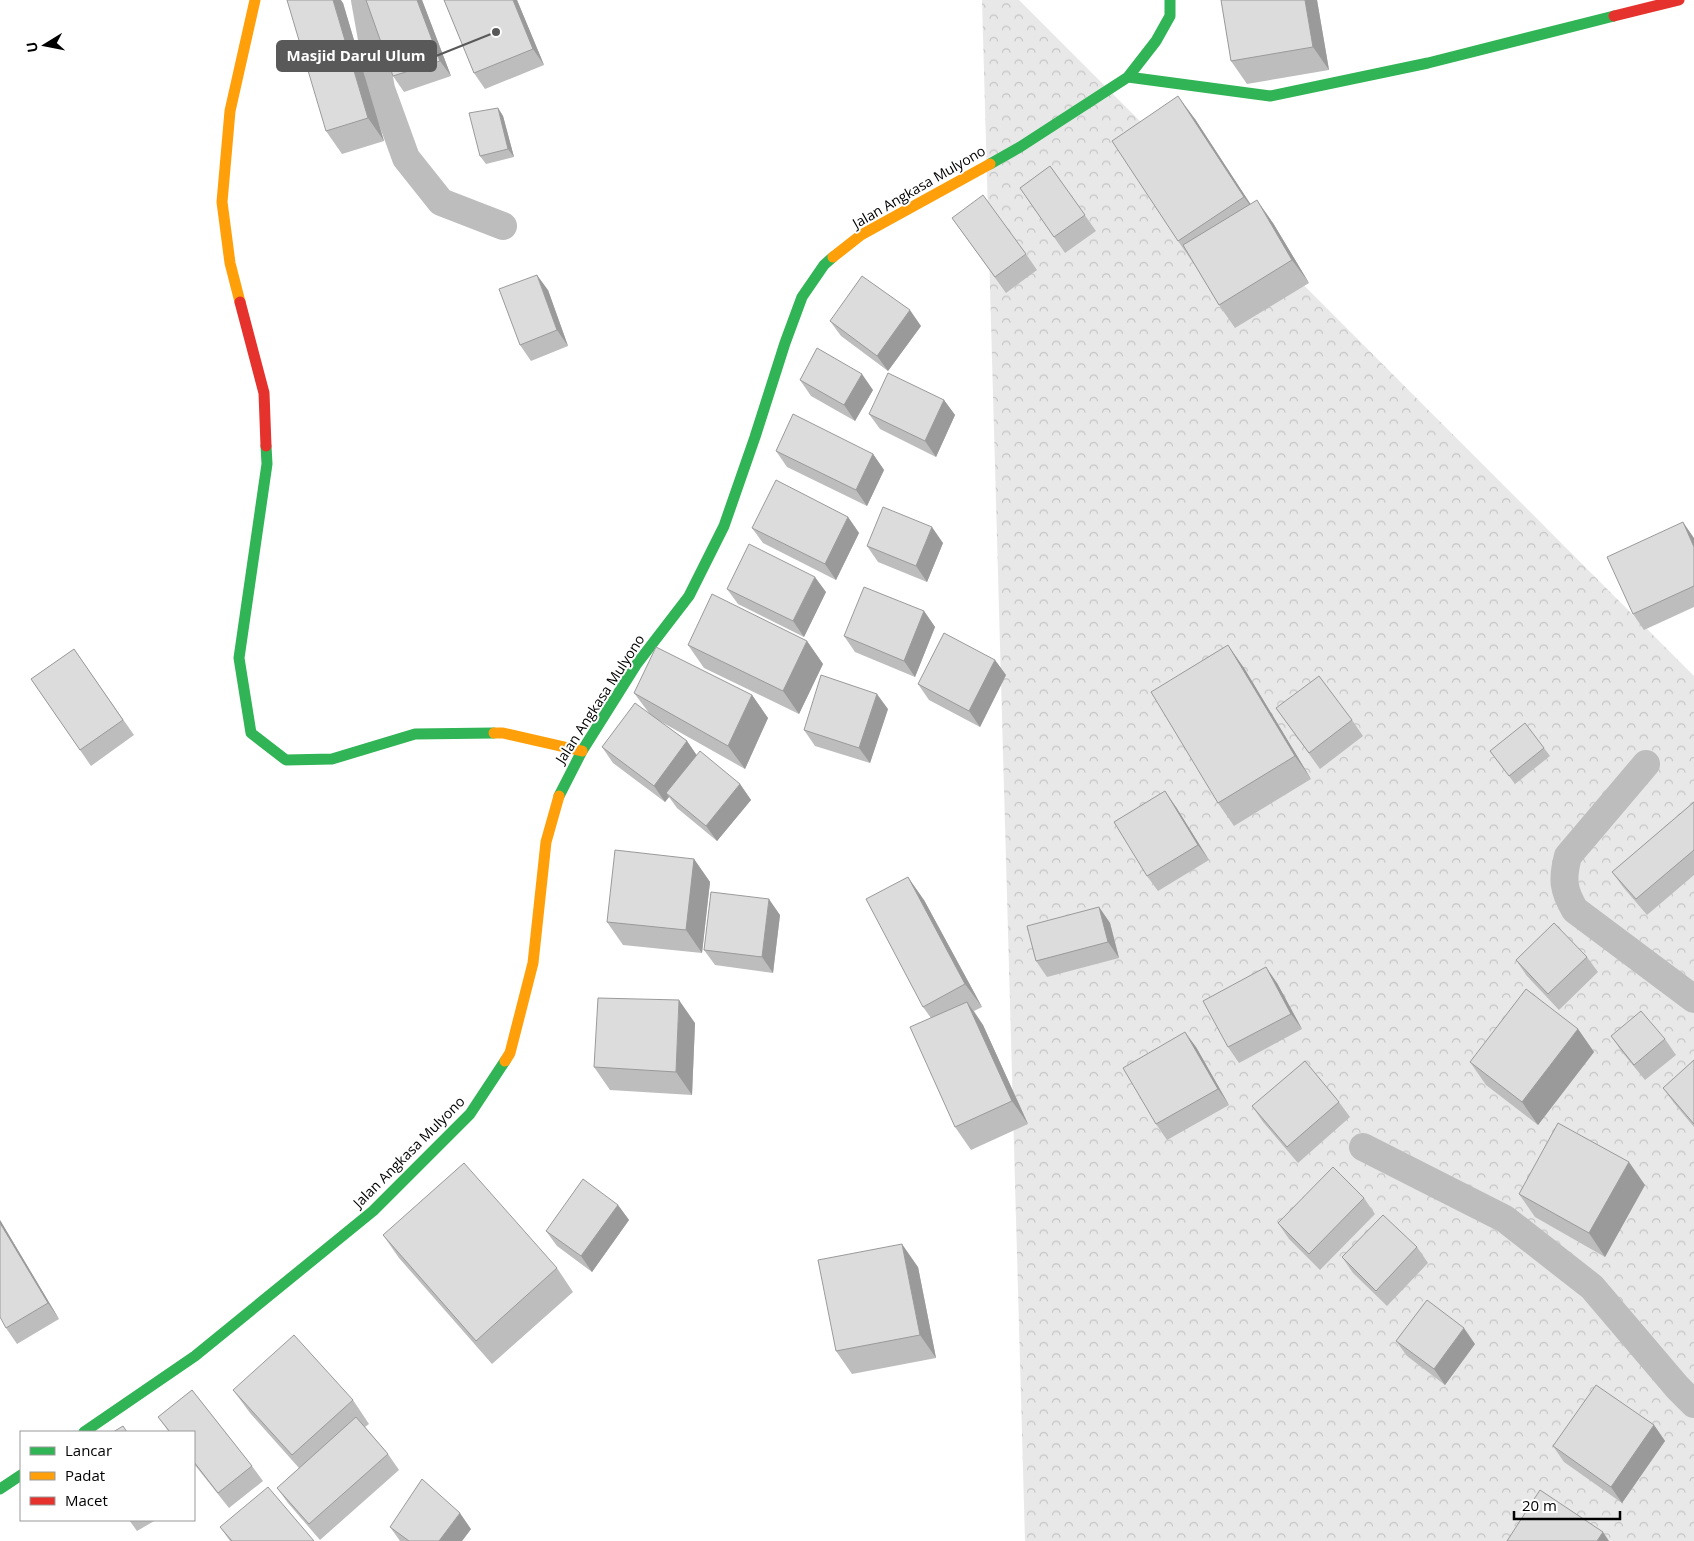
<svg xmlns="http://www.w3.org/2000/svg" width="1694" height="1541" font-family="'Open Sans',sans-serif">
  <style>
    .forest { fill: url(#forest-crowns) }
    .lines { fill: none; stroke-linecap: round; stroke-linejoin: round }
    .street { stroke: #bdbdbd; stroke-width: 28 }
    .fast { stroke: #30b455; stroke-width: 11 }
    .slow { stroke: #ff9f0a; stroke-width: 11 }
    .jam { stroke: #e5322d; stroke-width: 11 }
    .wall { fill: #bdbdbd }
    .shaded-wall { fill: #9a9a9a }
    .building { fill: #dcdcdc; stroke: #9a9a9a }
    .labels { text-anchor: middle; stroke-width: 4; stroke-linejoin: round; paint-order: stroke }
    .street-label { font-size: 14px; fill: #000; stroke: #fff }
    .leader { fill: none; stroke: #595959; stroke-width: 2 }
    .callout-dot { fill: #595959; stroke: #fff; stroke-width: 2 }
    .callout { fill: #595959; stroke: #595959; stroke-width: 2 }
    .callout-label { font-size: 15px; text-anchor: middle; font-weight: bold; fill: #fff }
  </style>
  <defs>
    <pattern id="forest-crowns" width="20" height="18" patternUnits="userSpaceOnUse" patternTransform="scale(1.25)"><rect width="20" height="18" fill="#e8e8e8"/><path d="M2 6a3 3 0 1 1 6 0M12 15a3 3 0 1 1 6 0" fill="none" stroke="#c5c5c5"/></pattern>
  </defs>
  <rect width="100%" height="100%" fill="#fff"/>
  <path class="forest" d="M982 0H1019L1694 676V1541H1025Z"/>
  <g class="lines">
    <path class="street" d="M365 0 381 89 406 158 441 202 503 226
      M1646 764 1568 856C1562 879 1563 890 1575 910L1694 999
      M1363 1147 1505 1219 1592 1287 1677 1387 1694 1404"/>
    <path class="fast" d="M1128 77 1270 96 1428 63 1614 16
      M990 164 1020 147 1128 77 1156 41 1170 16V0
      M266 446 267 464 239 658 251 733 286 760 332 759 415 734 494 733
      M559 796 582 751 636 665 689 596 724 526 755 437 785 343 802 297 824 265 833 257
      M84 1432 195 1356 373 1211 470 1114 505 1061
      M0 1489 21 1475"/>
    <path class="slow" d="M833 257 861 235 990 164
      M240 302 230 263 222 202 230 111 255 0
      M494 733H503L582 751
      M505 1061 510 1053 533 963 546 842 559 796"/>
    <path class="jam" d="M1614 16 1679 0
      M240 302 264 393 266 446"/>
  </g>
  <path class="wall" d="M422 0 451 76 404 92 393 76Z
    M444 0H517L544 65 485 89 474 73Z
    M1221 0H1317L1329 70 1247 84 1231 61Z
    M343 3 384 141 342 154 326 131Z
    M498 108 503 116 514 157 486 164 480 156Z
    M1195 119 1250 204 1273 223 1309 283 1235 328 1219 305 1194 264 1178 241Z
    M1050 166 1096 231 1065 253 1020 188Z
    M952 218 1026 254 1037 270 1006 293Z
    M548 290 568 346 531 361 520 345Z
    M830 321 921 326 888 371 841 336Z
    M800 380 873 390 855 421 811 396Z
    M944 400 955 415 936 457 880 429 869 414Z
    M776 451 873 454 884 470 867 506 787 467Z
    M848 517 859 533 836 580 763 543 752 528Z
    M1694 538V607L1644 630 1633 614Z
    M943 543 927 582 878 562 867 546Z
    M727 589 826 592 804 637 738 604Z
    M924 611 935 627 915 677 855 652 844 636Z
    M807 641 823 664 799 714 704 668 688 645Z
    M74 649 134 735 91 766 31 679Z
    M995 660 1006 675 980 727 929 700 918 684Z
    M1244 668 1311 779 1234 826 1218 803Z
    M634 693 752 695 768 718 745 769 658 720 687 741 697 756 740 784 751 800 717 841 677 808 669 797 665 802 613 763 602 747 649 713Z
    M1276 708 1352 720 1363 736 1320 769Z
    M888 709 870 763 815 746 804 730Z
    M1544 748 1550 756 1515 784 1490 751Z
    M1694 802V875L1647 915 1623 887 1612 872Z
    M1176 807 1209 860 1158 891 1147 876Z
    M694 859 710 882 702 953 623 945 607 922Z
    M924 900 982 1007 974 1011 983 1025 1028 1124 971 1150 955 1127 931 1018 923 1007Z
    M1099 907 1110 923 1119 958 1047 977 1036 961Z
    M780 915 773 973 715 965 704 950Z
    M1587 957 1598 972 1559 1010 1527 976 1516 960Z
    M1277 983 1302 1029 1239 1063 1228 1047Z
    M695 1023 692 1095 610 1090 594 1067Z
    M1578 1029 1594 1052 1538 1125 1486 1085 1470 1062Z
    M1611 1036 1665 1039 1676 1055 1645 1080 1622 1052Z
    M1196 1047 1229 1105 1167 1140 1156 1124Z
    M1694 1060V1127L1674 1103 1663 1088Z
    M1339 1102 1350 1117 1298 1163 1263 1122 1252 1106Z
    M1645 1185 1605 1257 1535 1217 1519 1194Z
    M1364 1198 1375 1214 1320 1270 1289 1239 1278 1223Z
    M618 1205 629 1220 592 1272 557 1246 546 1231Z
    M0 1220 59 1319 17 1344 6 1328Z
    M383 1235 557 1268 573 1292 492 1364 399 1258Z
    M1417 1247 1428 1263 1387 1306 1353 1273 1342 1257Z
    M918 1267 936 1358 852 1374 836 1351Z
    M1396 1341 1475 1344 1445 1385 1407 1356Z
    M192 1390 252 1466 263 1481 229 1508 194 1464V1432H169L158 1417Z
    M233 1390 353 1400 369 1424 365 1427 388 1454 399 1470 320 1540 288 1503 277 1488 299 1468 250 1413Z
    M1654 1425 1665 1441 1622 1503 1564 1462 1553 1446Z
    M129 1520H156L137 1531Z
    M220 1527 314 1541H230Z
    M390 1527 471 1529 462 1541H400Z"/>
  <path class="shaded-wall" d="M333 0H341L343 3 384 141 368 118Z
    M417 0H422L451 76 440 61Z
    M513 0H517L544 65 533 49Z
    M1305 0H1317L1329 70 1313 47Z
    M1178 96 1195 119 1261 220 1244 197Z
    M498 108 503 116 514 157 508 149Z
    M1257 200 1273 223 1309 283 1292 260Z
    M537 275 548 290 568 346 557 330Z
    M910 310 921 326 888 371 877 356Z
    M862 374 873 390 855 421 844 405Z
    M944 400 955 415 936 457 925 441Z
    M873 454 884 470 867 506 856 490Z
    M848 517 859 533 836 580 825 564Z
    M1683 522 1694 538V547Z
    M932 527 943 543 927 582 916 566Z
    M815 577 826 592 804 637 793 621Z
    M924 611 935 627 915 677 904 661Z
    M807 641 823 664 799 714 783 691Z
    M1228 645 1244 668 1311 779 1295 756Z
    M995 660 1006 675 980 727 969 711Z
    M877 694 888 709 870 763 859 748Z
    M752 695 768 718 745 769 728 746Z
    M687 741 698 757 666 793 669 797 665 802 654 786Z
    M740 784 751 800 717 841 706 826Z
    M1165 791 1176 807 1209 860 1198 845Z
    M694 859 710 882 702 953 686 930Z
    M908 877 924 900 982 1007 965 984Z
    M769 899 780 915 773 973 762 957Z
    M1099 907 1110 923 1119 958 1108 942Z
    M1266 967 1277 983 1302 1029 1291 1014Z
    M679 1000 695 1023 692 1095 676 1072Z
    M967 1002 983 1025 1028 1124 1012 1101Z
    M1578 1029 1594 1052 1538 1125 1522 1102Z
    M1185 1032 1196 1047 1229 1105 1218 1089Z
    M1629 1162 1645 1185 1605 1257 1589 1233Z
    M618 1205 629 1220 592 1272 581 1256Z
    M0 1220 59 1319 48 1303 0 1223Z
    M902 1244 918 1267 936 1358 920 1335Z
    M1464 1328 1475 1344 1445 1385 1434 1369Z
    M1654 1425 1665 1441 1622 1503 1611 1487Z
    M460 1513 471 1529 462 1541H439Z
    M1603 1532 1609 1541H1597Z"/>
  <path class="building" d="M287 0H333L368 118 326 131Z
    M366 0H417L440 61 393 76Z
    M444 0H513L533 49 474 73Z
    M1221 0H1305L1313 47 1231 61Z
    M1178 96 1244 197 1178 241 1112 141Z
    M498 108 508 149 480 156 469 113Z
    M1050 166 1085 215 1054 237 1020 188Z
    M983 195 1026 254 995 277 952 218Z
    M1257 200 1292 260 1219 305 1183 245Z
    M537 275 557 330 520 345 499 289Z
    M862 276 910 310 877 356 830 321Z
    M817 348 862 374 844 405 800 380Z
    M888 373 944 400 925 441 869 414Z
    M793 414 873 454 856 490 776 451Z
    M776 480 848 517 825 564 752 528Z
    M883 507 932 527 916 566 867 546Z
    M1683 522 1694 547V586L1633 614 1607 557Z
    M749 544 815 577 793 621 727 589Z
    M864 587 924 611 904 661 844 636Z
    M712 594 807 641 783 691 688 645Z
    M944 633 995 660 969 711 918 684Z
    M1228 645 1295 756 1218 803 1151 692Z
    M656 647 752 695 728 746 634 693Z
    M74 649 123 720 80 750 31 679Z
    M821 675 877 694 859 748 804 730Z
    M1319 676 1352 720 1309 753 1276 708Z
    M635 703 687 741 654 786 602 747Z
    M1525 723 1544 748 1509 776 1490 751Z
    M700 751 740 784 706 826 666 793Z
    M1165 791 1198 845 1147 876 1114 822Z
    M1694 802V850L1636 899 1612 872Z
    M615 850 694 859 686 930 607 922Z
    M908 877 965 984 923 1007 866 899Z
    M711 892 769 899 762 957 704 950Z
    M1099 907 1108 942 1036 961 1027 926Z
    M1554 923 1587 957 1548 994 1516 960Z
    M1266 967 1291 1014 1228 1047 1203 1001Z
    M1526 989 1578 1029 1522 1102 1470 1062Z
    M598 998 679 1000 676 1072 594 1067Z
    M967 1002 1012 1101 955 1127 910 1027Z
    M1641 1011 1665 1039 1634 1065 1611 1036Z
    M1185 1032 1218 1089 1156 1124 1123 1068Z
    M1694 1060V1124L1663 1088Z
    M1305 1061 1339 1102 1287 1147 1252 1106Z
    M1558 1123 1629 1162 1589 1233 1519 1194Z
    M464 1163 557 1268 476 1341 383 1235Z
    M1333 1167 1364 1198 1309 1254 1278 1223Z
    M583 1179 618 1205 581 1256 546 1231Z
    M1383 1215 1417 1247 1376 1291 1342 1257Z
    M0 1223 48 1303 6 1328 0 1317Z
    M902 1244 920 1335 836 1351 818 1260Z
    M1427 1300 1464 1328 1434 1369 1396 1341Z
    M294 1335 353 1400 292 1455 233 1390Z
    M1596 1385 1654 1425 1611 1487 1553 1446Z
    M192 1390 252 1466 218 1493 194 1462V1432H170L158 1417Z
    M356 1417 388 1454 309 1524 277 1488Z
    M123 1426 127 1432H113Z
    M422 1479 460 1513 439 1541H409L390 1527Z
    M268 1487 314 1541H232L220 1527Z
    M1540 1490 1603 1532 1597 1541H1507Z"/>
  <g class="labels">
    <g class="street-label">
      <text transform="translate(919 187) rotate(-30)" y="5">Jalan Angkasa Mulyono</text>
      <text transform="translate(600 699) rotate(-57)" y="5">Jalan Angkasa Mulyono</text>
      <text transform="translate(409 1152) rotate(-45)" y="5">Jalan Angkasa Mulyono</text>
    </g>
  </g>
  <path class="leader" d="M496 32L436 56"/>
  <circle class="callout-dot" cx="496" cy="32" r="5"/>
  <rect class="callout" x="277" y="41" width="159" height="30" rx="5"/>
  <g class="callout-label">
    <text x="356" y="61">Masjid Darul Ulum</text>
  </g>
  <rect x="20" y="1431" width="175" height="90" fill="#ffffff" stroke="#999999"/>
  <rect x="30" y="1447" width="25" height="8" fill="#30b455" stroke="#999999"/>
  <text x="65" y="1456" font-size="15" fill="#000000">Lancar</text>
  <rect x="30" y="1472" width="25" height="8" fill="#ff9f0a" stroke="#999999"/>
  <text x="65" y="1481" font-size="15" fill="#000000">Padat</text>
  <rect x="30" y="1497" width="25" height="8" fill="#e5322d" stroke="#999999"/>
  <text x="65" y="1506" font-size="15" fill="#000000">Macet</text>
  <g transform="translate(45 45) rotate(260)" stroke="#ffffff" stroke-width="4" paint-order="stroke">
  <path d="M0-4L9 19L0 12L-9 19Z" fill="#000000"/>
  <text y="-8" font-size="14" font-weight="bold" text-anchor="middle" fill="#000000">U</text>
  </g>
  <path d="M1514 1511v8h106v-8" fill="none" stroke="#000000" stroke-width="2.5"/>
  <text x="1522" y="1511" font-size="15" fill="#000000" stroke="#ffffff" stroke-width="4" paint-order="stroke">20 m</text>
</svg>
